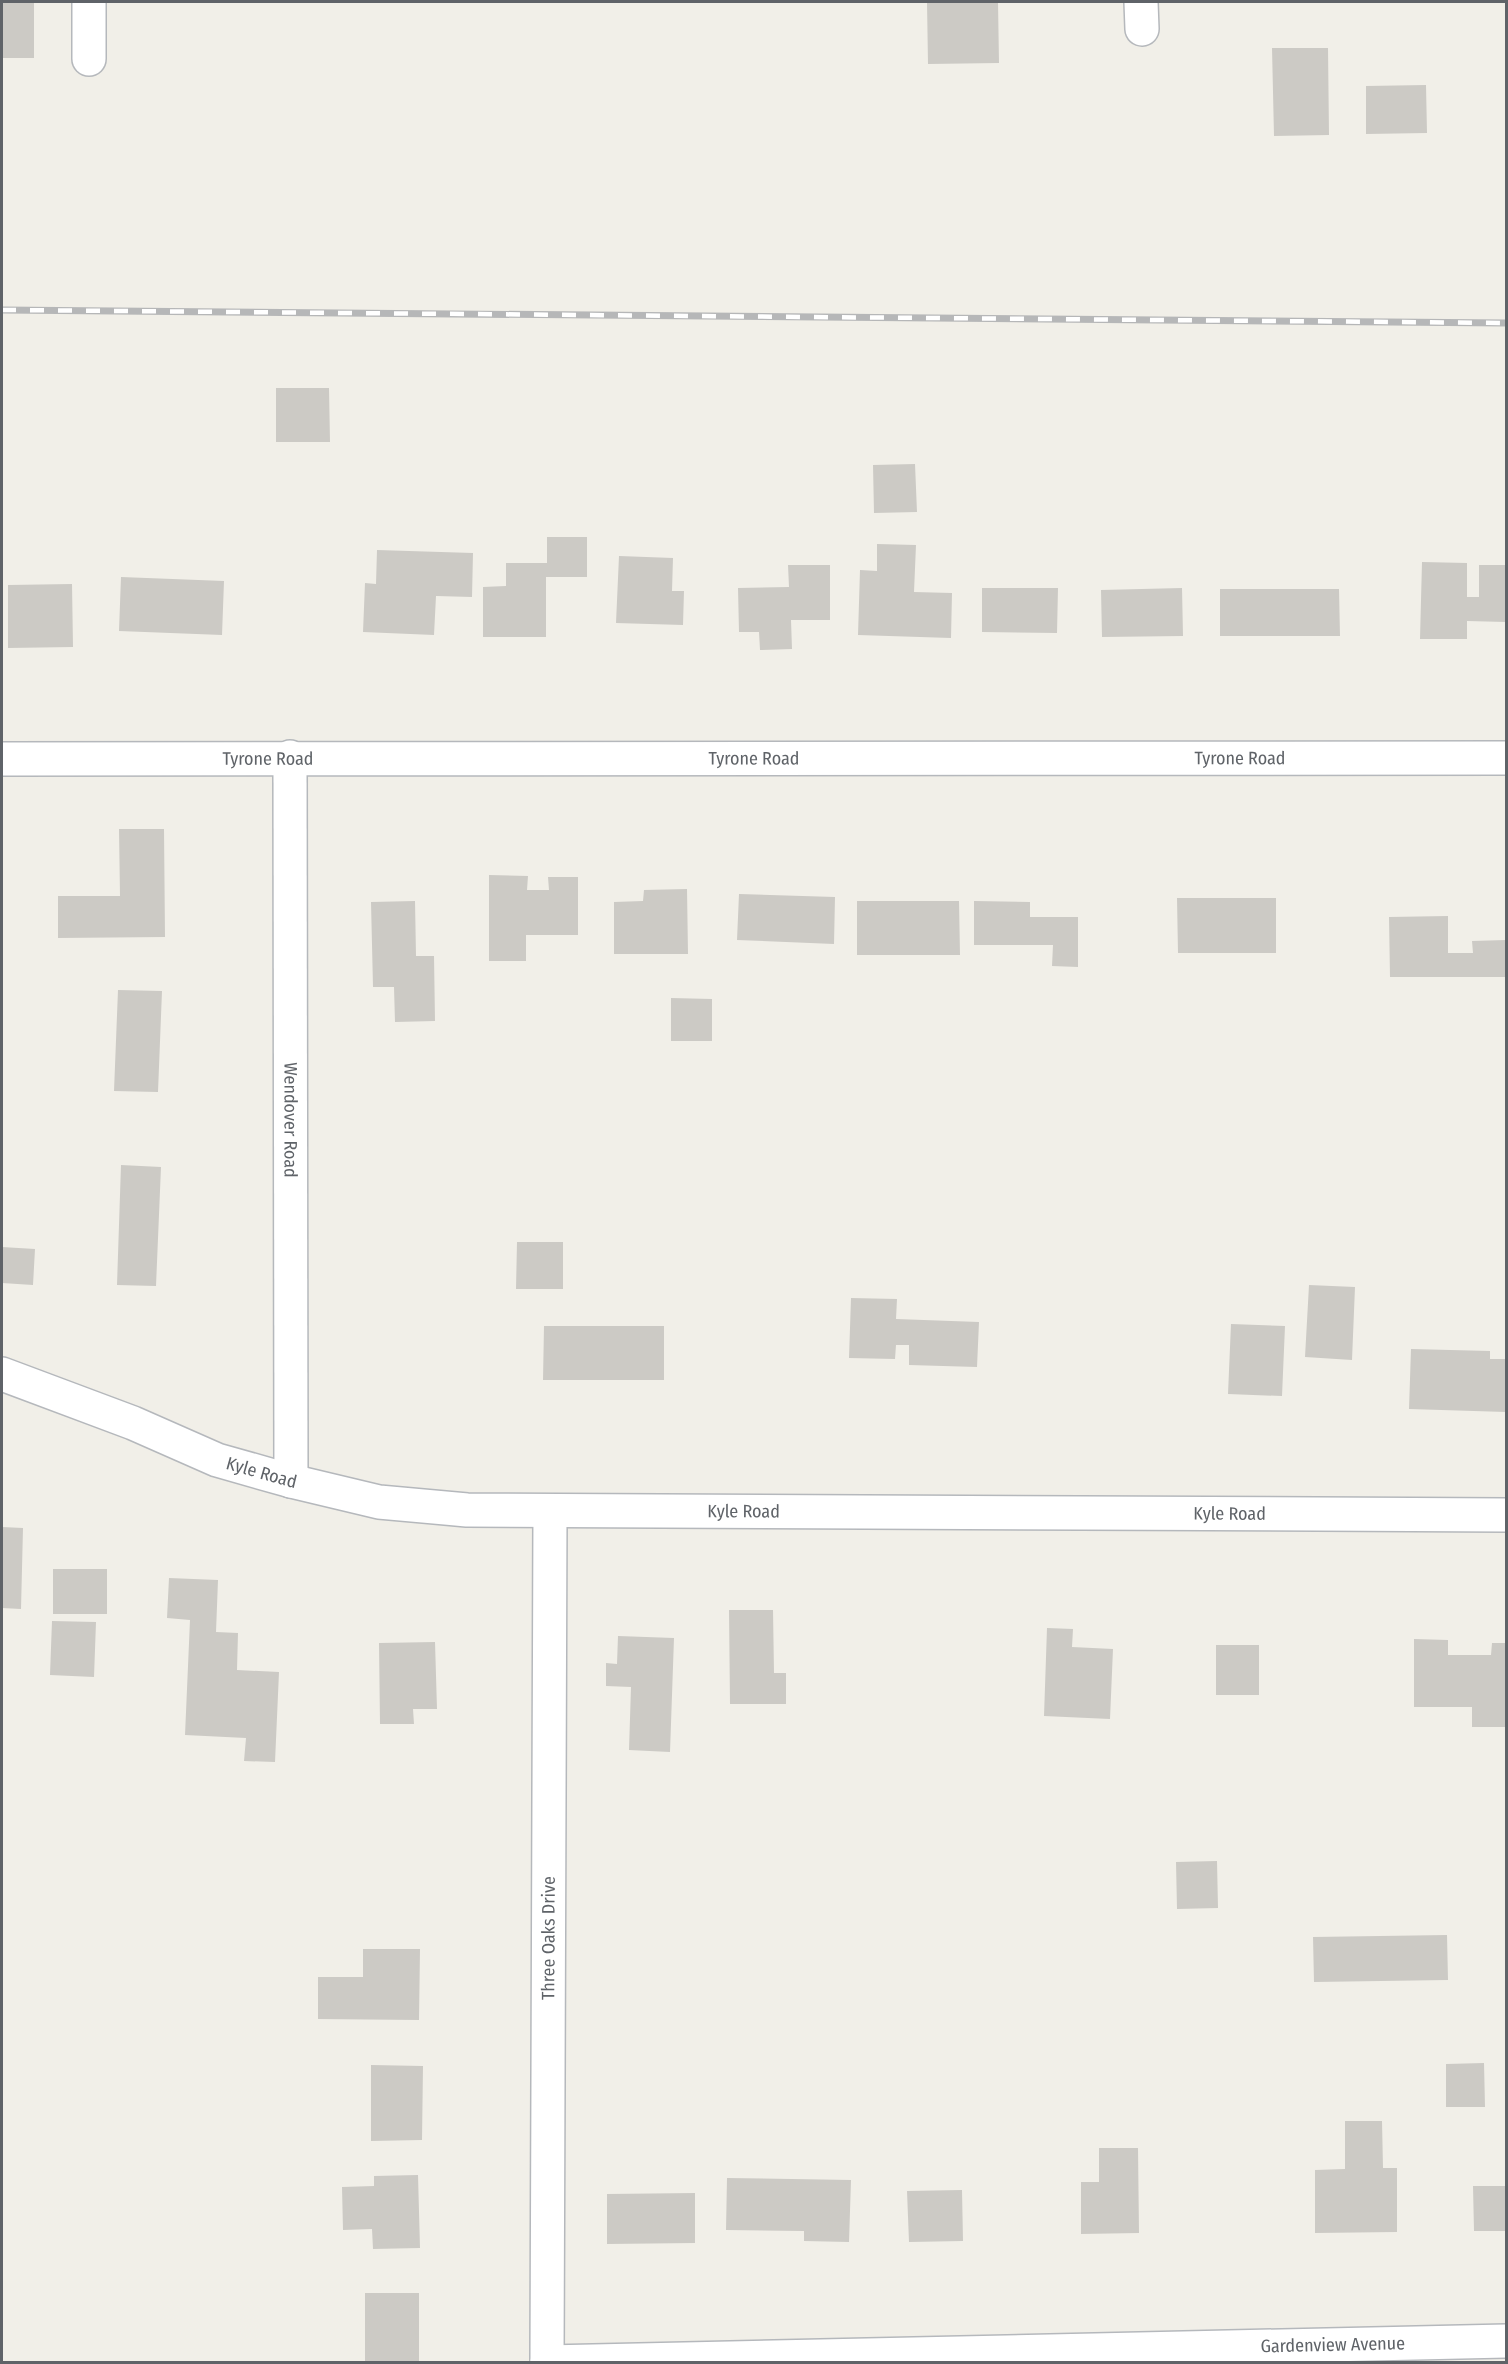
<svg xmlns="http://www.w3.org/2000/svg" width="1508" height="2364" font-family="'Fira Sans Condensed',sans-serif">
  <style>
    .building { fill: #cccac5 }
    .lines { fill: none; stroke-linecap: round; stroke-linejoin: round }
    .minor-casing { stroke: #b5b8bc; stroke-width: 36 }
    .minor { stroke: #fff; stroke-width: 33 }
    .rail-casing { stroke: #b6b7b8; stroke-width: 7 }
    .rail { stroke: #fff; stroke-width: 4.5; stroke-dasharray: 14; stroke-linecap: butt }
    .labels { text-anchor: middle; stroke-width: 5; stroke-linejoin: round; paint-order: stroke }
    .street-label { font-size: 18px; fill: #5f6368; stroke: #fff }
  </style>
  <rect width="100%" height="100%" fill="#f1efe8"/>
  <path class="building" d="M2 2H34V58H2Z
    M927 2H998L999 63 928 64Z
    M1272 48H1328L1329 135 1274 136Z
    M1426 85 1427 133 1366 134V86Z
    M276 388H329L330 442H276Z
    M915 464 917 512 874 513 873 465Z
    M547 537H587V577H546V637H483V587L506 586V563H547Z
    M877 544 916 545 914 592 952 593 951 638 858 635 860 570 877 571Z
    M377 550 473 553 472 597 436 596 434 635 363 632 365 583 376 584Z
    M619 556 673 558 672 591H684L683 625 616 623Z
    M1422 562 1467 563V597H1479V565H1506V622L1467 621V639H1420Z
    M788 565H830V620H791L792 649 760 650 759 632H739L738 588 789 587Z
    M121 577 224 581 222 635 119 631Z
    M72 584 73 647 8 648V585Z
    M982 588H1058L1057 633 982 632Z
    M1182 588 1183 636 1102 637 1101 590Z
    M1220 589H1339L1340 636H1220Z
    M119 829H164L165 937 58 938V896H120Z
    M489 875 528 876 527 890H549L548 877H578V935H526V961H489Z
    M687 889 688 954H614V902L643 901 644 890Z
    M739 894 835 897 834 944 737 940Z
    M1177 898H1276V953H1178Z
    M415 901 416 956H434L435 1021 395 1022 394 987H373L371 902Z
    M857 901H959L960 955H857Z
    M974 901 1030 902V917H1078V967L1052 966 1053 945H974Z
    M1448 916V953H1473L1472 941 1506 940V977H1390L1389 917Z
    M118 990 162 991 158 1092 114 1091Z
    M671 998 712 999V1041H671Z
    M121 1165 161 1167 156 1286 117 1285Z
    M517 1242H563V1289H516Z
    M2 1247 35 1249 33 1285 2 1283Z
    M1309 1285 1355 1287 1352 1360 1305 1357Z
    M851 1298 897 1299 896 1319 979 1322 977 1367 909 1365V1345H896L895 1359 849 1358Z
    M1231 1324 1285 1326 1282 1396 1228 1394Z
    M544 1326H664V1380H543Z
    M1411 1349 1490 1351V1359H1506V1412L1409 1409Z
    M2 1527 23 1528 21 1609 2 1608Z
    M53 1569H107V1614H53Z
    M169 1578 218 1580 216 1632 238 1633 237 1670 279 1672 275 1762 244 1761 246 1738 185 1735 190 1620 167 1618Z
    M729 1610H773L774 1673H786V1704H730Z
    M52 1621 96 1622 94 1677 50 1675Z
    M1047 1628 1073 1629 1072 1647 1113 1649 1110 1719 1044 1716Z
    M618 1636 674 1638 670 1752 629 1750 631 1687 606 1686V1663L617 1664Z
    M1414 1639 1448 1640V1655H1491L1492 1643H1506V1727H1472V1707H1414Z
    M435 1642 437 1709H413L414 1724H380L379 1643Z
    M1216 1645H1259V1695H1216Z
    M1217 1861 1218 1908 1177 1909 1176 1862Z
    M1447 1935 1448 1980 1314 1982 1313 1937Z
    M363 1949H420L419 2020 318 2019V1977H363Z
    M1484 2063 1485 2107H1446V2064Z
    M371 2065 423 2066 422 2140 371 2141Z
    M1345 2121H1382L1383 2168H1397V2232L1315 2233V2170L1345 2169Z
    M1099 2148H1138L1139 2233 1081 2234V2182H1099Z
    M418 2175 420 2248 373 2249 372 2229 343 2230 342 2187 374 2186V2176Z
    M727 2178 851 2180 849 2242 804 2241V2231L726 2230Z
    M1473 2186H1506V2231H1474Z
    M962 2190 963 2241 909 2242 907 2191Z
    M695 2193V2243L607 2244V2194Z
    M365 2293H419V2362H365Z"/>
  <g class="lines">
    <defs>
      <g id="minor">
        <path d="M1141 2 1142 29"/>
        <path d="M89 59V2"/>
        <path id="s1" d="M290 757 291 1481"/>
        <path id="s2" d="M2 759 1506 758"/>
        <path id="s3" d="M2 1374 133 1423 217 1460 291 1481 379 1502 467 1510 1506 1515"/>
        <path id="s4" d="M547 2362 1506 2341"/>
        <path id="s5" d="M547 2362 550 1512"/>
      </g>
    </defs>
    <use href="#minor" class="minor-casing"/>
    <use href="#minor" class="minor"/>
    <defs>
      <path id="rail" d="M2 310 1506 323"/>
    </defs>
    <use href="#rail" class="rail-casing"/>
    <use href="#rail" class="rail"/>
  </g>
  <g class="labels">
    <g class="street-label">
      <text dy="6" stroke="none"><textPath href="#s2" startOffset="266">Tyrone Road</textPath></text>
      <text dy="6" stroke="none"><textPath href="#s2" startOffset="752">Tyrone Road</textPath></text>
      <text dy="6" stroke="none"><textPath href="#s2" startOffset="1238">Tyrone Road</textPath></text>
      <text dy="6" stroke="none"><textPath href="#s1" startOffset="363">Wendover Road</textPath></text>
      <text dy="6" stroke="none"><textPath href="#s3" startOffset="278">Kyle Road</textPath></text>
      <text dy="6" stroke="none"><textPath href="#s3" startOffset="764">Kyle Road</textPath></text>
      <text dy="6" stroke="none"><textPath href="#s3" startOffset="1250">Kyle Road</textPath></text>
      <text dy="6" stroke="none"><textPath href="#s5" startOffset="424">Three Oaks Drive</textPath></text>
      <text dy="6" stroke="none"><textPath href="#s4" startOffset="786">Gardenview Avenue</textPath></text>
    </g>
  </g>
  <rect width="1508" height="2364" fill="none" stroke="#5f6368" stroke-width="6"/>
</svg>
